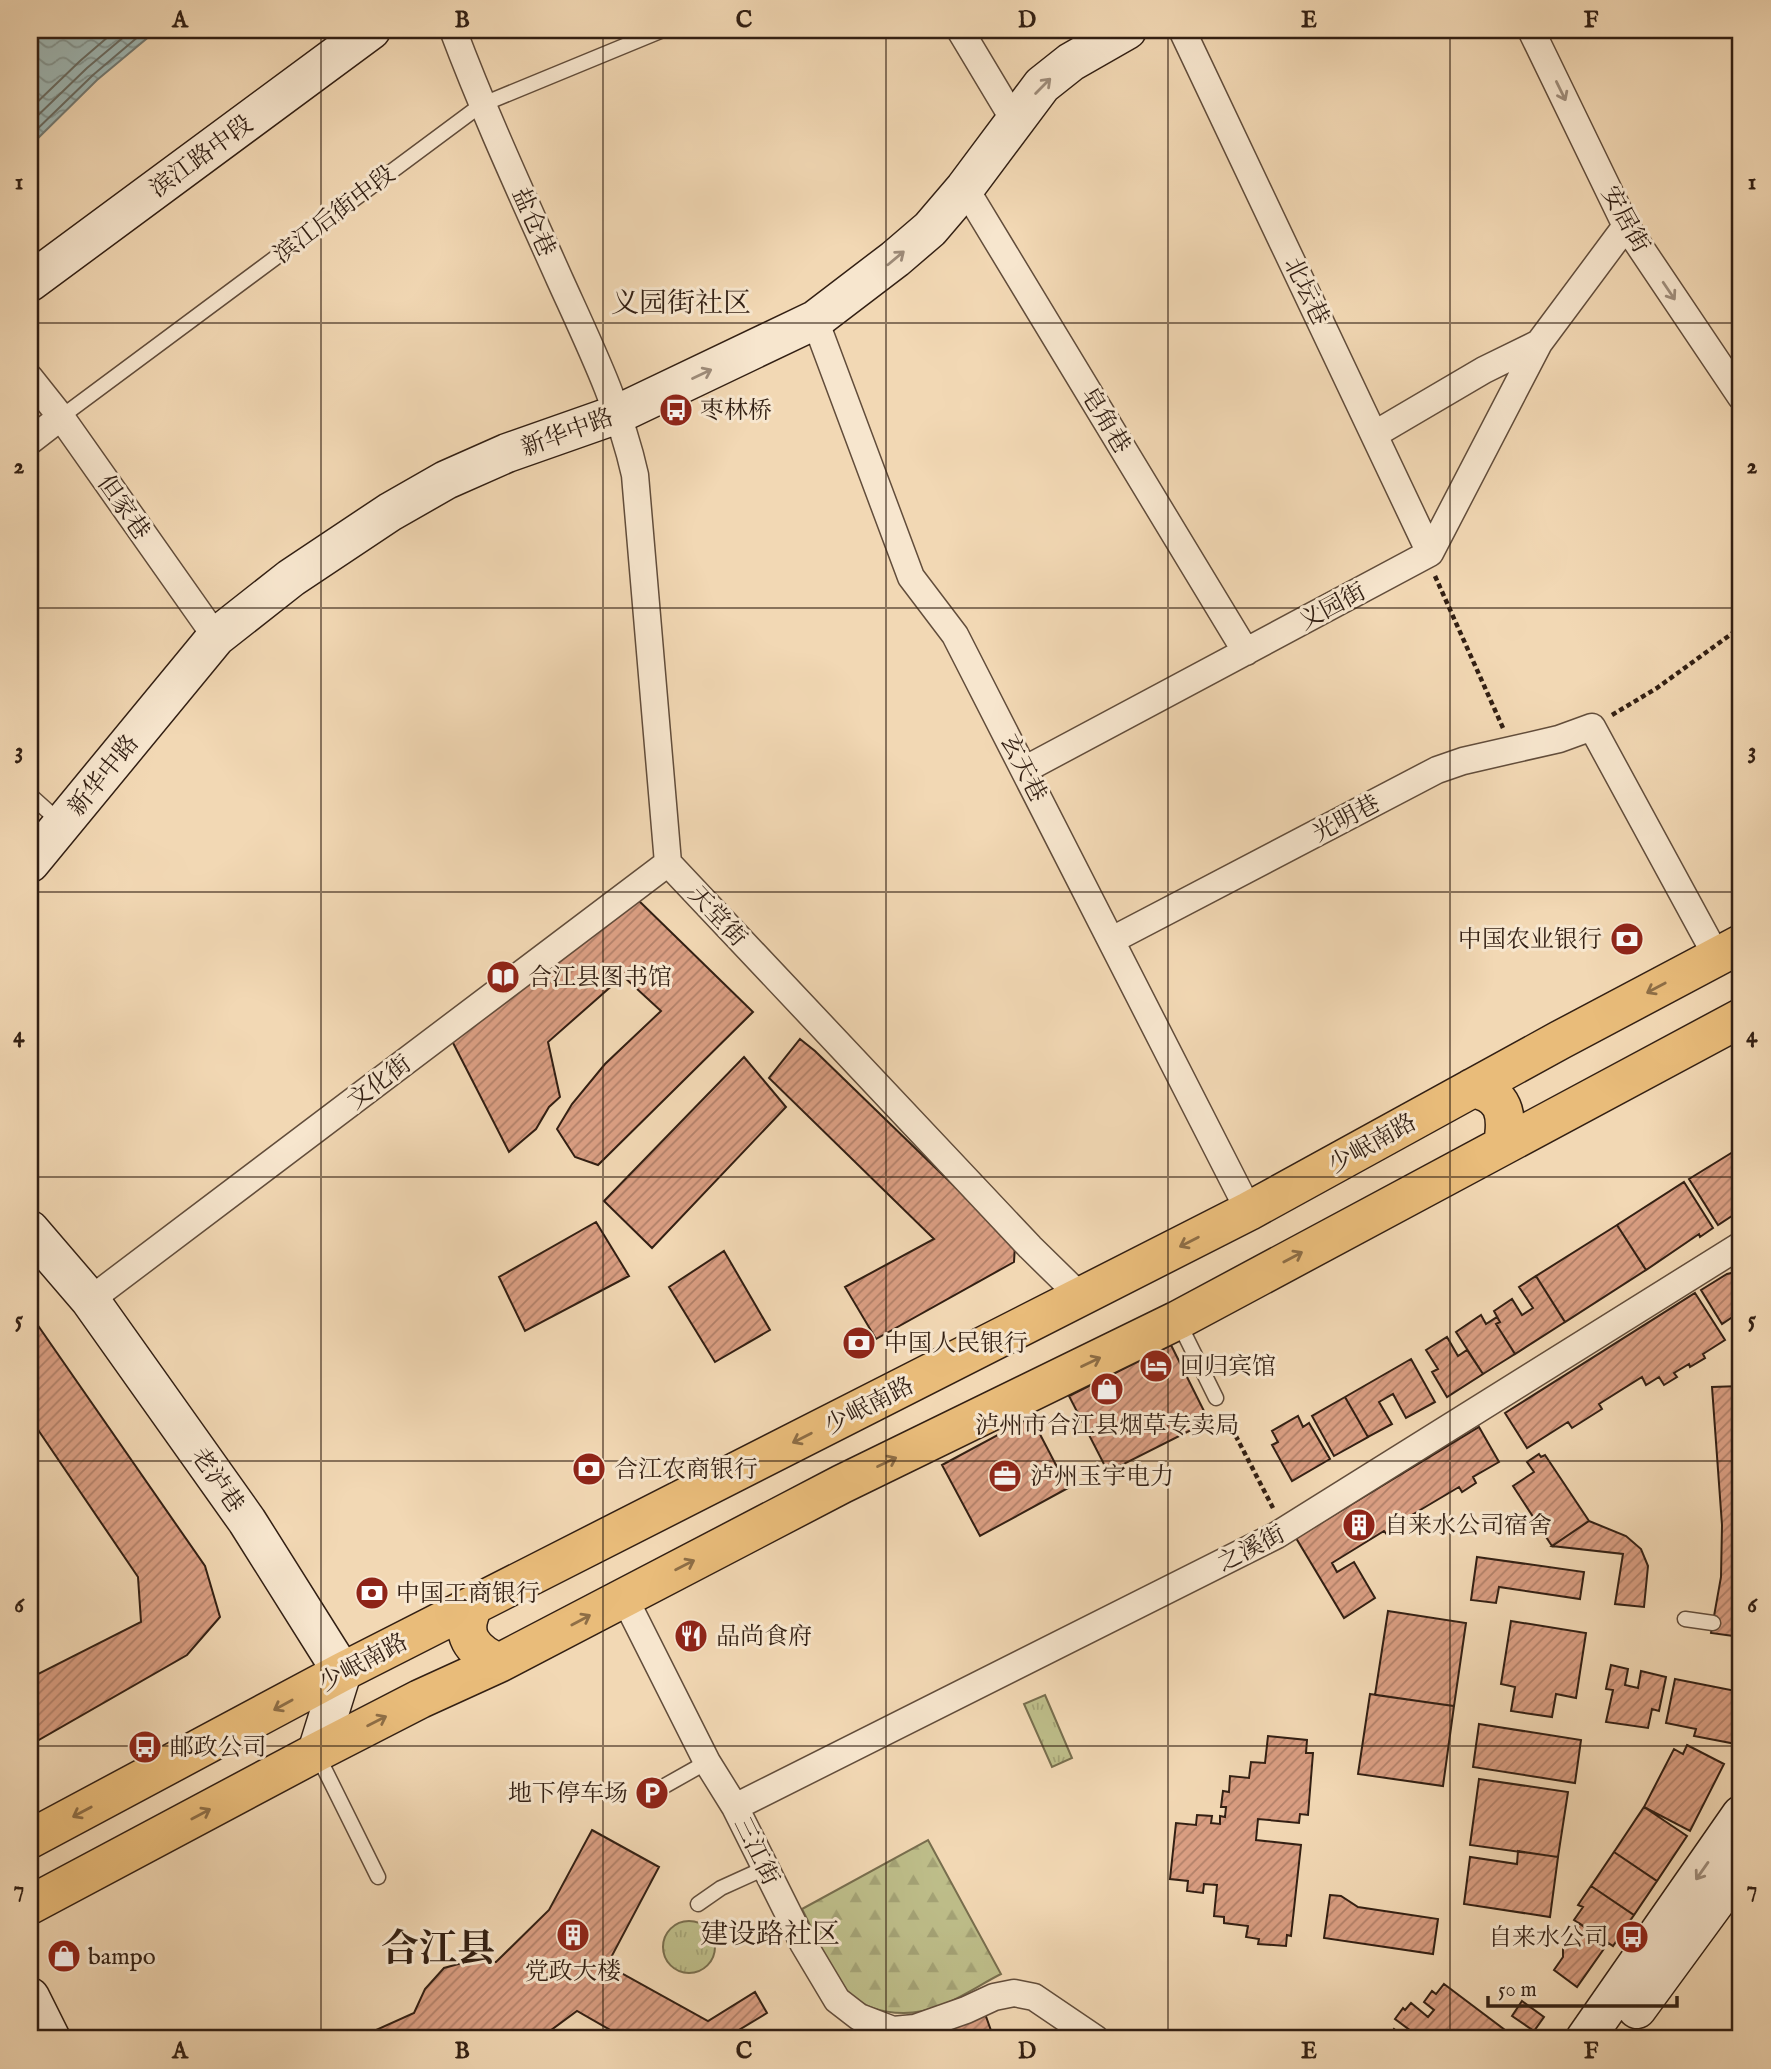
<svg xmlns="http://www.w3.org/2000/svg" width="1771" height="2069" font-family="'IM FELL English','Noto Serif SC',serif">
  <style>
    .forest { fill: url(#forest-firs); stroke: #786e4e; stroke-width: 2 }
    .park { fill: url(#park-tufts); stroke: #786e4e; stroke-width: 2 }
    .water { fill: url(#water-waves); stroke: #737b75; stroke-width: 2 }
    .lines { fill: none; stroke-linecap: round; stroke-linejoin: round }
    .shore { stroke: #686c64; stroke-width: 2 }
    .building { fill: url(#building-hatch); stroke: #321f13; stroke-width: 2 }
    .lane-casing { stroke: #624d3b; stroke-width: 17 }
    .street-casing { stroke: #624d3b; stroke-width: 29 }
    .secondary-casing { stroke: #321f13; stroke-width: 41 }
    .primary-casing { stroke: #321f13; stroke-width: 41 }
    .path { stroke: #321f13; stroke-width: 4.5; stroke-dasharray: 5 3.5; stroke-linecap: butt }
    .lane { stroke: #f7e6ce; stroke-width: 14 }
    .street { stroke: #f7e6ce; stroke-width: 26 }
    .secondary { stroke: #f7e6ce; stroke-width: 38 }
    .primary { stroke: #e9bc7a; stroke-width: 38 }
    .oneway { stroke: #9e8c7a }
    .oneway2 { stroke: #8e6e46 }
    .grid { fill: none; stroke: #321f13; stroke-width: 2; stroke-opacity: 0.55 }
    .labels { text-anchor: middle; stroke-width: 6; stroke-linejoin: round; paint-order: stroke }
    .street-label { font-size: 24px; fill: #321f13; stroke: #f7e6ce }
    .poi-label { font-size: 24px; fill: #321f13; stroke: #f7e6ce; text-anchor: start }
    .quarter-label { font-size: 28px; fill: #321f13; stroke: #f7e6ce }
    .town-label { font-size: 38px; font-weight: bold; fill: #321f13; stroke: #f7e6ce }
    .neatline { fill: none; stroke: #321f13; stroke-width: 2.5 }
    .grid-label { font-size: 23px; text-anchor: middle; font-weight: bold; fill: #321f13 }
  </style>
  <defs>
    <pattern id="forest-firs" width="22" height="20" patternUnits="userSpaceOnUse" patternTransform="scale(1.75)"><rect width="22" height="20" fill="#bebe8a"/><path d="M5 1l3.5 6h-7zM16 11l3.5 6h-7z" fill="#a4a376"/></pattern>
    <pattern id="park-tufts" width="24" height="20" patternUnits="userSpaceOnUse" patternTransform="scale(1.75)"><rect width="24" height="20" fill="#bebe8a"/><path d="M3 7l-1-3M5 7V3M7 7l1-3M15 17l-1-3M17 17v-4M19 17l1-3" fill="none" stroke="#a4a376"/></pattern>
    <pattern id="water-waves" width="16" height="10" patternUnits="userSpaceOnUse" patternTransform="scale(1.75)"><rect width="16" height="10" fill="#9eb8b6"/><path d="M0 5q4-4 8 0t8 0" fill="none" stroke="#819593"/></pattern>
    <pattern id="building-hatch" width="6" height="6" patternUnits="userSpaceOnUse" patternTransform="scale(1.75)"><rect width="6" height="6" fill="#da9e82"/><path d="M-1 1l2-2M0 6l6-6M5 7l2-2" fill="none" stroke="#b18069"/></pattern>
  </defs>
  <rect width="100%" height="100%" fill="#f2d8b4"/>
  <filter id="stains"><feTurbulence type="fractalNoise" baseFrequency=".00286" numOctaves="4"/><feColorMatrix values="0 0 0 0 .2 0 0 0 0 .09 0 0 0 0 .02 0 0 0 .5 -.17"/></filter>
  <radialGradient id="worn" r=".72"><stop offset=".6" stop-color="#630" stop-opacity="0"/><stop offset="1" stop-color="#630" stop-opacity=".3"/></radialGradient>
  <path class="forest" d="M928 1840 1001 1974C981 1984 961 1998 940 2006 907 2019 864 2015 842 1985 826 1962 815 1934 802 1909Z"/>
  <path class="park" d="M1045 1695 1072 1758 1052 1767 1024 1704Z
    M663 1947a26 26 0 1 1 52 0a26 26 0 1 1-52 0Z"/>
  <path class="water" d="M30 30H157L97 80 30 146Z"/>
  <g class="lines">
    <path class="shore" d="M30 109 80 61 116 30
      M30 123 87 68 132 30
      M30 136 93 75 146 30"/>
  </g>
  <path class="building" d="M635 897 753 1012 598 1165 575 1157 557 1129 572 1104 605 1064 661 1011 623 976 548 1042 560 1097 549 1107 536 1129 509 1152 450 1037Z
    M800 1039 815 1051 1015 1245 1014 1262 876 1339 845 1287 934 1239 769 1078Z
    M744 1057 786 1107 652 1248 604 1201Z
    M1741 1147V1210L1718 1225 1689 1179Z
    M1684 1182 1713 1228 1700 1237 1699 1234 1646 1270 1617 1225Z
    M596 1222 629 1276 525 1331 499 1277Z
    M1617 1225 1646 1270 1565 1322 1536 1276Z
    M724 1251 770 1330 715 1362 669 1287Z
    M1740 1271 1741 1324 1738 1325 1737 1314 1722 1324 1701 1290 1727 1274Z
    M1536 1276 1565 1322 1515 1354 1496 1324 1500 1322 1494 1311 1512 1299 1522 1315 1533 1308 1519 1287Z
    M1695 1293 1725 1340 1703 1354 1705 1358 1690 1367 1689 1364 1674 1373 1677 1377 1664 1385 1659 1377 1646 1385 1642 1377 1599 1404 1602 1409 1572 1428 1568 1422 1527 1448 1505 1413Z
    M30 1314 205 1566 220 1617 187 1655 30 1745V1678L141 1622 138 1577 30 1418Z
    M1481 1315 1486 1324 1497 1317 1500 1322 1496 1324 1515 1354 1483 1374 1456 1332Z
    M1741 1333V1378H1740L1735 1334Z
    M1447 1337 1458 1356 1467 1350 1483 1374 1447 1397 1432 1372 1438 1369 1426 1350Z
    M1171 1345 1209 1421 1108 1472 1069 1396Z
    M1411 1359 1435 1402 1406 1418 1393 1394 1379 1402 1392 1424 1368 1437 1345 1397Z
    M1741 1386V1637L1711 1633 1721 1577 1722 1525 1712 1387Z
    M1345 1397 1368 1437 1334 1456 1312 1416Z
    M1298 1416 1303 1427 1309 1423 1330 1459 1292 1481 1272 1445 1278 1442 1272 1431Z
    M1031 1417 1068 1488 980 1536 942 1465Z
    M1479 1427 1499 1462 1473 1477 1476 1483 1462 1492 1459 1487 1400 1522 1403 1527 1388 1536 1384 1531 1332 1563 1337 1572 1354 1562 1375 1598 1344 1618 1296 1538Z
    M1539 1454 1541 1457 1545 1455 1589 1521 1552 1546 1513 1486 1534 1472 1527 1462Z
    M1589 1521 1626 1536 1641 1549 1648 1566 1644 1607 1615 1604 1623 1554 1552 1546Z
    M1477 1557 1584 1572 1580 1599 1499 1587 1496 1603 1471 1600Z
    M1388 1611 1466 1623 1454 1706 1375 1695Z
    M1511 1621 1586 1633 1576 1698 1556 1694 1552 1717 1511 1711 1515 1687 1501 1684Z
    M1611 1665 1628 1669 1625 1685 1638 1688 1641 1671 1666 1677 1659 1711 1652 1709 1648 1728 1606 1722 1613 1690 1606 1689Z
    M1675 1679 1741 1692V1735L1738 1734 1736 1744 1694 1736 1696 1729 1666 1723Z
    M1370 1694 1454 1706 1443 1786 1358 1774Z
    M1479 1724 1581 1740 1575 1783 1473 1767Z
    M1268 1736 1307 1740 1306 1753H1313L1308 1815 1300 1814 1299 1823 1258 1819 1256 1840 1301 1845 1291 1936 1287 1935 1286 1946 1258 1944 1259 1939 1246 1937 1248 1926 1224 1923V1917L1214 1916 1217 1885 1204 1884 1203 1893 1187 1891 1188 1881 1170 1879 1176 1823 1196 1825 1197 1815 1212 1816 1211 1823 1220 1824V1816L1225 1817 1226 1807H1221L1223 1791 1229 1792 1230 1776 1249 1778 1251 1762 1265 1763Z
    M1687 1745 1724 1764 1690 1831 1644 1807 1674 1749 1683 1754Z
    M1479 1779 1568 1792 1558 1857 1470 1845Z
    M1644 1807 1687 1836 1657 1881 1614 1852Z
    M592 1830 659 1867 607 1965 708 2021 755 1992 767 2013 724 2039H626L577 2011 539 2039H255L256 2035 356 2039 414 2013 425 1989 444 1968 473 1960 496 1962 549 1910Z
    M1518 1851 1558 1857 1550 1917 1464 1904 1470 1857 1517 1864Z
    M1614 1852 1657 1881 1634 1915 1591 1886Z
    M1591 1886 1634 1915 1613 1946 1574 1920 1583 1907 1578 1905Z
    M1330 1895 1341 1896 1358 1907 1438 1919 1433 1954 1324 1938Z
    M1579 1923 1608 1943 1577 1987 1554 1970 1563 1957V1949Z
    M1444 1984 1517 2039H1411L1415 2034 1395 2019 1403 2008 1405 2010 1411 2003 1428 2017 1434 2010 1424 2002 1432 1991 1436 1994Z
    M1522 2001 1544 2017 1534 2031 1512 2016Z
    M983 2008 994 2039H913Z
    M1394 2029 1408 2039H1387Z"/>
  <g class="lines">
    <defs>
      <path id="lane" d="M61 417 481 105 663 30
        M30 795 60 822
        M1178 1321 1216 1398
        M1685 1619 1713 1623
        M317 1754 378 1877
        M652 1793 707 1762
        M698 1904 721 1888 765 1868"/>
      <path id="street" d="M453 30C485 115 523 197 560 280 589 344 620 407 635 475L668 863 1030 1247 1081 1297
        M960 30 1014 120
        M1182 30 1430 553
        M1531 30 1626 226 1741 397
        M965 188 1246 652
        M815 320 911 577 955 635 1249 1211
        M30 378 61 417 216 637
        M1375 434 1484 370 1539 343
        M30 441 61 417
        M1024 770 1430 553 1539 343 1626 226
        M1112 940 1437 770 1463 761 1559 739 1592 727 1717 957
        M90 1300 668 863
        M624 1597 707 1762 735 1807 803 1943 837 2000 859 2017 893 2030 915 2028 966 2010 994 1997 1014 1993 1034 1997 1096 2039
        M735 1807 1277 1535 1741 1245"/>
      <path id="secondary" d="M30 282 371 30
        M30 863 216 637 291 578 390 512 446 480 507 453 618 414 815 320 895 259 930 229 965 188 1042 85 1071 62 1127 30
        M30 1230 90 1300 247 1521 342 1672 317 1752
        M30 1997 51 2039
        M1637 2009 1741 1867
        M1585 2039 1741 1815"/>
      <path id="primary" d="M1472 1088C1505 1094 1508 1115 1503 1144
        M474 1605C458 1634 472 1651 499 1663
        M30 1839 342 1672 1249 1211 1560 1040 1741 944
        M30 1905 317 1752 420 1699 499 1663 842 1484 1178 1320 1741 1018"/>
    </defs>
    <use href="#lane" class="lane-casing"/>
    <use href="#street" class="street-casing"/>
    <use href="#secondary" class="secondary-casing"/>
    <use href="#primary" class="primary-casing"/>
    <path class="path" d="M1435 576 1503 728
      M1612 715 1657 688 1741 627
      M1224 1413 1273 1508"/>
    <use href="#lane" class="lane"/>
    <use href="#street" class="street"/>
    <use href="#secondary" class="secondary"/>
    <use href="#primary" class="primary"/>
  </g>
  <defs><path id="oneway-shaft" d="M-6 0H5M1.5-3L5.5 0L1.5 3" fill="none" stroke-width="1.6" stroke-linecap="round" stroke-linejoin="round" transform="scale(1.75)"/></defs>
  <g class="oneway">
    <use href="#oneway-shaft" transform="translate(1043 86) rotate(-45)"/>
    <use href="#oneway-shaft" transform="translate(1561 91) rotate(64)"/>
    <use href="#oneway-shaft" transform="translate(896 258) rotate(-40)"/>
    <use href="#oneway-shaft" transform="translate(1669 291) rotate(56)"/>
    <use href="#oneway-shaft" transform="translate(702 374) rotate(-25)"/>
    <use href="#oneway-shaft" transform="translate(1702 1871) rotate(125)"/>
  </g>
  <g class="oneway2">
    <use href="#oneway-shaft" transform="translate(1656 988) rotate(152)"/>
    <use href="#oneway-shaft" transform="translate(1189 1242) rotate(153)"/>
    <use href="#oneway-shaft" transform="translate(1293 1257) rotate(-28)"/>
    <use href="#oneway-shaft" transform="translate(1091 1362) rotate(-26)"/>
    <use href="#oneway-shaft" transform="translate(802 1438) rotate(153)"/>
    <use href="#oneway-shaft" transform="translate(887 1462) rotate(-26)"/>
    <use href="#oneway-shaft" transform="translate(685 1565) rotate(-27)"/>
    <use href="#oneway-shaft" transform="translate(581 1620) rotate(-28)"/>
    <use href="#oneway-shaft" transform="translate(283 1705) rotate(151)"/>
    <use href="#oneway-shaft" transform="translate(377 1721) rotate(-27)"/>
    <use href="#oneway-shaft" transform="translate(82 1812) rotate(152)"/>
    <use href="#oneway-shaft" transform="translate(201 1814) rotate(-28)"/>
  </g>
  <path class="grid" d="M321 30V2039M603 30V2039M886 30V2039M1168 30V2039M1450 30V2039M30 323H1741M30 608H1741M30 892H1741M30 1177H1741M30 1461H1741M30 1746H1741"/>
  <defs>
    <symbol id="bus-disc" viewBox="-11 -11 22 22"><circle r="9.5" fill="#8f2418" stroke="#f7e6ce"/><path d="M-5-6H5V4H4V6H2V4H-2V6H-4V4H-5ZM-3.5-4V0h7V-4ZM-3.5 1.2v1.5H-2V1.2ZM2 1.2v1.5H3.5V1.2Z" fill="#fff"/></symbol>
    <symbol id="bank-disc" viewBox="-11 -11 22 22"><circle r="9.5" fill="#8f2418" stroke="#f7e6ce"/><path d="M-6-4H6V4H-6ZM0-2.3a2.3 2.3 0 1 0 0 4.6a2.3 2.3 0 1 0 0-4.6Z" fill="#fff"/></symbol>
    <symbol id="library-disc" viewBox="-11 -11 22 22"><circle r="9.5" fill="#8f2418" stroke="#f7e6ce"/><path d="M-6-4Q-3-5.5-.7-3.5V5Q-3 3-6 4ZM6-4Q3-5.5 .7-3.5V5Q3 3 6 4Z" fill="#fff"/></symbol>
    <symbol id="hotel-disc" viewBox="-11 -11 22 22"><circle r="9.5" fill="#8f2418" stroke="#f7e6ce"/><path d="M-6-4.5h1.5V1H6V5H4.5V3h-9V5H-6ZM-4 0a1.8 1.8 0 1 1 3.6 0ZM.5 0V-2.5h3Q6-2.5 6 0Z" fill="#fff"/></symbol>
    <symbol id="shop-disc" viewBox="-11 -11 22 22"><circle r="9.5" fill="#8f2418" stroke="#f7e6ce"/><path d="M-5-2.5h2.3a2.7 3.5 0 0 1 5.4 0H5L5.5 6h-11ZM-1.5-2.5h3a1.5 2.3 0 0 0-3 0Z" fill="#fff"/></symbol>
    <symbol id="office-disc" viewBox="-11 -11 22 22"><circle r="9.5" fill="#8f2418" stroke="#f7e6ce"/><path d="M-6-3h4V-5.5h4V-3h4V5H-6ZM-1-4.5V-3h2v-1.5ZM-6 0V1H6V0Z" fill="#fff"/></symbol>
    <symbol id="building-disc" viewBox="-11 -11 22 22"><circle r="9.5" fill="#8f2418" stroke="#f7e6ce"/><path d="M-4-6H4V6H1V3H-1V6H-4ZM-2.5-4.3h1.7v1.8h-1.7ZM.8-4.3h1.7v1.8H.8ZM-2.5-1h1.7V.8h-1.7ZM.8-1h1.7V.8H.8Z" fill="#fff"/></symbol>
    <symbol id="restaurant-disc" viewBox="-11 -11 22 22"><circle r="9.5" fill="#8f2418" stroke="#f7e6ce"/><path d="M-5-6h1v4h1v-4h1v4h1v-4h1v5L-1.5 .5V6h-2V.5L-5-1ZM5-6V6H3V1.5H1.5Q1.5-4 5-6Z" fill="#fff"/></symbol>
    <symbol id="parking-disc" viewBox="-11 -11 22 22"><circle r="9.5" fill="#8f2418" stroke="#f7e6ce"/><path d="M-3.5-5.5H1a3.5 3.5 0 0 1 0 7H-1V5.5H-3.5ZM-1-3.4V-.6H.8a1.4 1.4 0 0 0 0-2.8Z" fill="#fff"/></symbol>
  </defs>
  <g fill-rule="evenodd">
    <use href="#bus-disc" x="657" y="391" width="38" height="38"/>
    <use href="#bank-disc" x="1608" y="920" width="38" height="38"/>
    <use href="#library-disc" x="484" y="958" width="38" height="38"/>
    <use href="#bank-disc" x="840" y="1324" width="38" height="38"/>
    <use href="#hotel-disc" x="1137" y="1347" width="38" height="38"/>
    <use href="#shop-disc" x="1088" y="1370" width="38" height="38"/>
    <use href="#bank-disc" x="570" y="1450" width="38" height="38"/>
    <use href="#office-disc" x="986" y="1457" width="38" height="38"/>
    <use href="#building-disc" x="1340" y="1506" width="38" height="38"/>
    <use href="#bank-disc" x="353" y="1574" width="38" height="38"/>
    <use href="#restaurant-disc" x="672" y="1617" width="38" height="38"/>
    <use href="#bus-disc" x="126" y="1728" width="38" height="38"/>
    <use href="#parking-disc" x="633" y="1774" width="38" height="38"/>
    <use href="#building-disc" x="554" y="1916" width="38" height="38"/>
    <use href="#bus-disc" x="1613" y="1918" width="38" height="38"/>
    <use href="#shop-disc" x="45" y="1937" width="38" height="38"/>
  </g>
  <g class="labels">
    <g class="street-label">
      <text transform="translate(201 156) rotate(-36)" y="8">滨江路中段</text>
      <text transform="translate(334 214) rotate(-37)" y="8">滨江后街中段</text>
      <text transform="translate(1626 219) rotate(61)" y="8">安居街</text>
      <text transform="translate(534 222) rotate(66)" y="8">盐仓巷</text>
      <text transform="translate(1307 291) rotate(64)" y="8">北坛巷</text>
      <text transform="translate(1106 420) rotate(59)" y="8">皂角巷</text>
      <text transform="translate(567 432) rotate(-20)" y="8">新华中路</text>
      <text transform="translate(124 507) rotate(55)" y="8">但家巷</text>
      <text transform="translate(1332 606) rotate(-28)" y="8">义园街</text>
      <text transform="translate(1024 768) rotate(63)" y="8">玄天巷</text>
      <text transform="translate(103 775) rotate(-51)" y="8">新华中路</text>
      <text transform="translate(1346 818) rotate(-28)" y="8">光明巷</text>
      <text transform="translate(718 916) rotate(47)" y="8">天堂街</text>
      <text transform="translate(379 1082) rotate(-37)" y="8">文化街</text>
      <text transform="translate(1372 1143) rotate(-29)" y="8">少岷南路</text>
      <text transform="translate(869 1405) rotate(-27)" y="8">少岷南路</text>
      <text transform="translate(218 1480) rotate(55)" y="8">老泸巷</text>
      <text transform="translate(1251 1548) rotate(-27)" y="8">之溪街</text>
      <text transform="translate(363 1662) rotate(-28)" y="8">少岷南路</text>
      <text transform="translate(757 1851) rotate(64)" y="8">三江街</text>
    </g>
    <g class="poi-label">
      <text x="700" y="418">枣林桥</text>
      <text x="1602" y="947" text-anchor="end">中国农业银行</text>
      <text x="528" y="985">合江县图书馆</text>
      <text x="884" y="1351">中国人民银行</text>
      <text x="1180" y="1374">回归宾馆</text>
      <text x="1107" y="1433" text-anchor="middle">泸州市合江县烟草专卖局</text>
      <text x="614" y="1477">合江农商银行</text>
      <text x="1030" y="1484">泸州玉宇电力</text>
      <text x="1384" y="1533">自来水公司宿舍</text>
      <text x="396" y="1601">中国工商银行</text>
      <text x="716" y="1644">品尚食府</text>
      <text x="170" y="1755">邮政公司</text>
      <text x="628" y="1801" text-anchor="end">地下停车场</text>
      <text x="1608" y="1945" text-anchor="end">自来水公司</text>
      <text x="88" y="1964">bampo</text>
      <text x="573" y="1979" text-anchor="middle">党政大楼</text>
    </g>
    <g class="quarter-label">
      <text x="681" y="312">义园街社区</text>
      <text x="770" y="1943">建设路社区</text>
    </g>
    <g class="town-label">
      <text x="438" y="1961">合江县</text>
    </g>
  </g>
  <rect width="1771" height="2069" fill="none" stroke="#f2d8b4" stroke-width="77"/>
  <path d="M1488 1996v10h189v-10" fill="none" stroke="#321f13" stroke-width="3.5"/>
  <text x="1498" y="1996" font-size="21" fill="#321f13" stroke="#f7e6ce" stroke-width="5" paint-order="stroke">50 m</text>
  <rect x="38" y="38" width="1694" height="1992" class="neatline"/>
  <g class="grid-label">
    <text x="180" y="27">A</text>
    <text x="462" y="27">B</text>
    <text x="744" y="27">C</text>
    <text x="1027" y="27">D</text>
    <text x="1309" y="27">E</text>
    <text x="1591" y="27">F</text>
    <text x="19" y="189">1</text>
    <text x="1752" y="189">1</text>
    <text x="19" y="473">2</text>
    <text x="1752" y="473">2</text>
    <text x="19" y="758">3</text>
    <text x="1752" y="758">3</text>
    <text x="19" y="1042">4</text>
    <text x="1752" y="1042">4</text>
    <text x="19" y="1327">5</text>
    <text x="1752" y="1327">5</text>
    <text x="19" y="1612">6</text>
    <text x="1752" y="1612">6</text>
    <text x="19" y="1896">7</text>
    <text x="1752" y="1896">7</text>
    <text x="180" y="2058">A</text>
    <text x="462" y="2058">B</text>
    <text x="744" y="2058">C</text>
    <text x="1027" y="2058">D</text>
    <text x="1309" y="2058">E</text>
    <text x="1591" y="2058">F</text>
  </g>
  <rect width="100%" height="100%" filter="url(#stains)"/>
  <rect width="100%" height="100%" fill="url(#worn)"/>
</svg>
